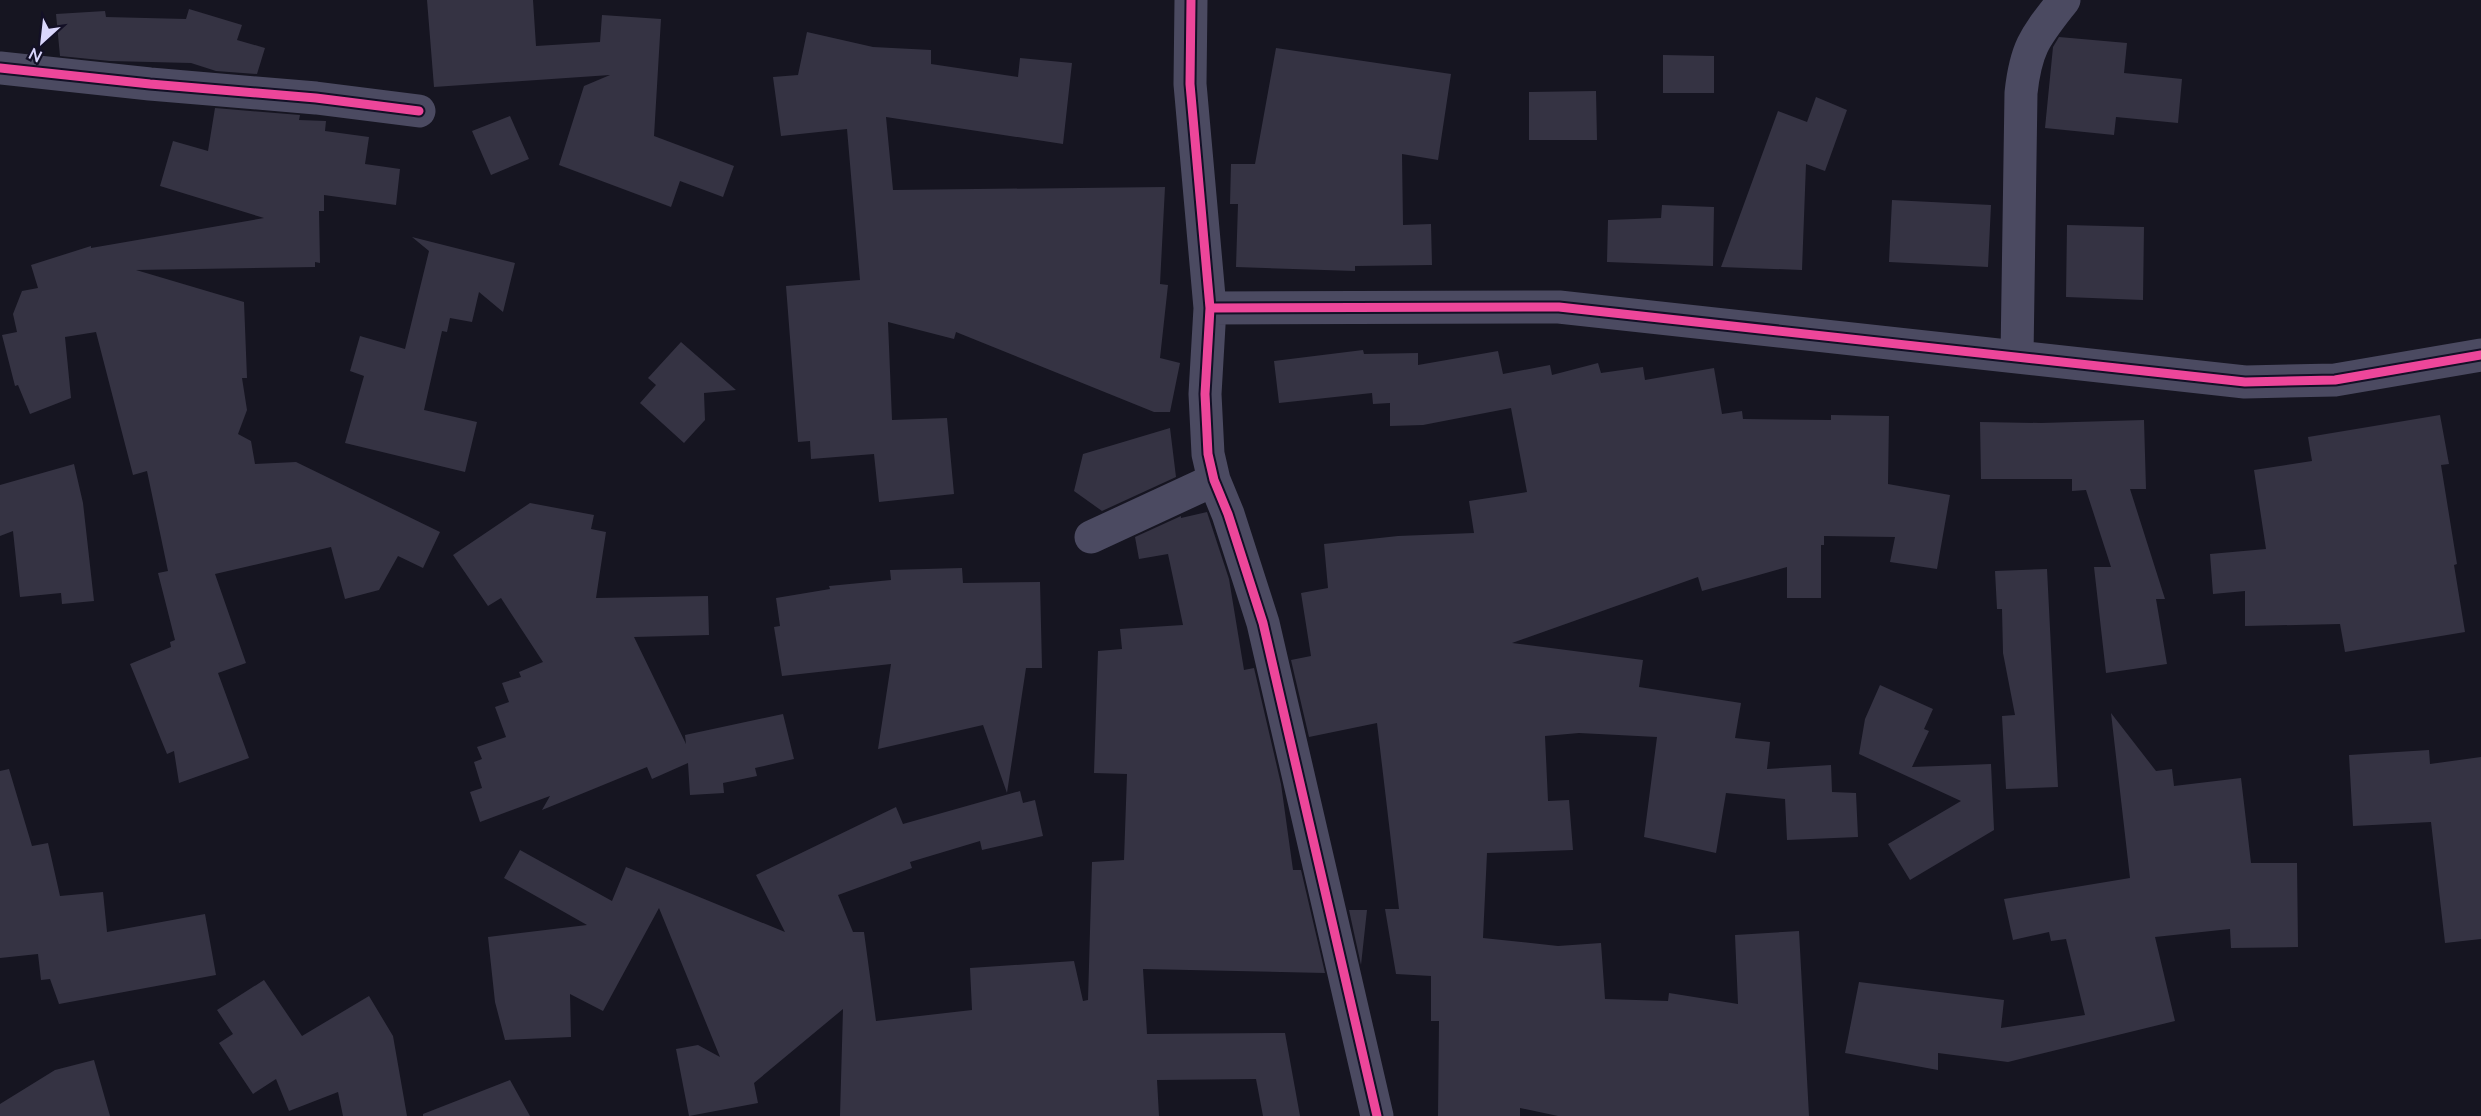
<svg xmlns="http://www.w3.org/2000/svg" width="2481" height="1116" font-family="Lato,sans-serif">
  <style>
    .building { fill: #353343 }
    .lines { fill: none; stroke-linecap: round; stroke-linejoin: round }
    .minor { stroke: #4b4a61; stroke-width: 33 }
    .cycleway-casing { stroke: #131026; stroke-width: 13 }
    .cycleway { stroke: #ed469a; stroke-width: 9 }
  </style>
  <rect width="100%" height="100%" fill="#161521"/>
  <path class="building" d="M427 0H533L536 46 600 42 602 15 661 19 654 136 734 166 723 197 680 181 671 207 559 165 584 86 610 75 434 87Z
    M189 9 242 25 237 40 265 48 257 74 216 71 191 63 110 61 60 56 56 14 105 11 106 17 186 19Z
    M807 32 873 47 931 50V64L1018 77 1020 58 1072 63 1063 144 886 117 893 190 1165 187 1160 284 1168 285 1160 358 1180 363 1170 412H1154L956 332 954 339 888 322 892 420 947 418 954 494 879 502 874 454 811 459 810 441 798 442 786 286 860 280 847 129 781 136 773 77 798 75Z
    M2059 37 2127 43 2124 73 2182 79 2178 123 2116 117 2114 135 2045 128 2053 47Z
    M1276 48 1451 74 1438 160 1402 154 1403 225 1431 224 1432 265 1355 266V271L1236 267 1238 204H1230L1231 164H1255Z
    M1663 55 1714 56V93H1663Z
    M1596 91 1597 140H1529V92Z
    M1816 97 1847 110 1825 171 1806 164 1802 270 1721 267 1778 111 1807 122Z
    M215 108 300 115 299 120 326 121 325 131 369 137 365 164 400 169 396 205 324 195V211H319L320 263 315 262V267L136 270 244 302 247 378H242L247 410 238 434 251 441 255 464 296 462 440 532 423 568 398 556 379 590 345 599 331 547 215 574 246 663 218 673 249 758 179 783 174 751 167 754 130 664 171 647 170 642 175 640 158 573 168 571 147 471 133 475 96 332 65 337 71 398 30 414 18 385 15 386 2 335 17 332 13 314 22 291 38 288 31 265 91 246V248L264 218 160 186 173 141 208 151Z
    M510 116 529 159 491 175 472 131Z
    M1892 200 1991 205 1988 267 1889 262Z
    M1662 205 1714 207 1713 266 1607 262 1608 220 1661 218Z
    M2067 225 2144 227 2143 300 2066 297Z
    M412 237 515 263 503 312 479 292 472 322 450 318 447 332 442 331 424 410 477 422 465 472 345 443 364 376 350 371 360 336 405 349 429 251Z
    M681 342 736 390 704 393 705 420 684 443 640 403 656 385 648 378Z
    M1363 350 1364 354 1418 353V365L1498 351 1503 374 1550 365 1552 375 1598 363 1601 373 1643 367 1645 380 1714 368 1722 414 1742 411 1743 419 1831 420V415L1889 416 1888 484 1950 495 1937 569 1890 562 1895 537 1824 536V545H1821V598H1787V567L1702 591 1698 577 1512 643 1643 660 1639 687 1741 703 1735 738 1770 742 1767 769 1831 765 1832 792 1856 793 1858 837 1787 840 1785 799 1726 793 1716 853 1644 837 1657 737 1579 733 1545 736 1548 801 1569 800 1573 850 1487 853 1483 938 1558 946 1601 943 1605 999 1668 1001 1669 993 1738 1004 1735 935 1799 931 1809 1116H1558L1520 1108V1116H1438L1439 1021H1431V976L1396 974 1385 909H1399L1377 723 1309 737 1291 660 1311 656 1301 593 1328 588 1324 544 1398 536 1474 533 1469 501 1527 492 1511 408 1423 425 1390 426V403L1373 404 1372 393 1279 403 1274 361Z
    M2440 415 2449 464 2441 465 2457 564 2454 565 2465 632 2345 652 2340 624 2245 626V591L2213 594 2210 554 2266 549 2254 470 2312 461 2308 437Z
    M2144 420 2146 489H2130L2165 599H2156L2167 664 2106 673 2094 567H2111L2086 490 2072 491V479H1981L1980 422 2041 423Z
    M1170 428 1176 477 1102 511 1074 491 1083 454Z
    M74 464 83 503 94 601 62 604 61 593 20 597 13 531 0 536V485Z
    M530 503 594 515 591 529 606 532 596 598 708 596 709 635 634 637 686 744 685 735 783 714 794 759 755 768 757 776 723 783 724 793 690 795 688 763 652 779 647 767 542 810 550 796 480 822 470 792 482 788 474 762 482 759 477 747 506 737 495 707 509 702 502 683 521 677 519 672 543 662 501 598 488 606 453 555Z
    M1207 512 1229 579 1244 670 1254 668 1281 784 1293 870H1301L1325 973 1143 969 1147 1034 1285 1033 1300 1116H1263L1256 1079 1157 1080 1159 1116H840L843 1009 754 1083 758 1103 689 1116 676 1049 698 1045 720 1057 659 908 603 1011 570 994 571 1037 505 1040 495 1002 488 937 587 925 504 878 520 850 612 901 626 867 785 932 756 875 896 807 903 824 1020 791 1023 803 1035 800 1043 836 982 850 980 841 910 862 912 868 838 895 853 932H864L876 1021 972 1010 970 968 1074 961 1083 1001 1088 1000 1092 862 1124 860 1127 774 1094 773 1098 651 1122 649 1120 629 1183 625 1168 554 1139 559 1135 537 1181 516V518Z
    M962 568 963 583 1040 582 1042 668H1026L1007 793 983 725 878 749 891 664 782 676 774 627 780 626 776 598 830 589 829 586 891 580 890 570Z
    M2047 569 2058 787 2006 789 2002 716 2015 715 2003 653 2002 609H1997L1995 571Z
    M1880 685 1933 709 1924 729 1929 731 1912 767 1991 764 1994 830 1910 880 1888 844 1961 801 1859 754 1865 719Z
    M2111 713 2156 771 2172 769 2174 786 2241 778 2251 863H2297L2298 947 2231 948 2230 929 2155 937 2175 1021 2008 1062 1938 1053V1070L1845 1053 1859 982 2004 1000 2001 1028 2085 1015 2066 939 2051 941 2049 932 2013 940 2004 899 2130 878Z
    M2429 750 2430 764 2481 757V939L2445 943 2431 822 2353 826 2349 755Z
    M9 769 32 846 48 843 60 896 103 892 107 932 205 914 216 975 59 1004 50 979 41 980 38 954 0 958V771Z
    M1349 910H1367L1361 965Z
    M264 980 302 1036 369 996 393 1036 407 1116H343L338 1092 289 1111 276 1079 253 1094 219 1043 233 1034 217 1010Z
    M94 1060 110 1116H0V1104L55 1070Z
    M510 1080 530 1116H423V1114Z"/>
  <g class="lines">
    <path class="minor" d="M1191 0 1190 84 1210 308 1205 394 1208 454 1214 480 1228 514 1263 623 1377 1116
      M0 68 150 84 316 98 419 111
      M1210 308 1559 307 2245 382 2335 380 2481 355
      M2017 356 2021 93C2026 46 2036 36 2064 0
      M1091 537 1214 480"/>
    <defs>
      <path id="cycleway" d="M1191 0 1190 84 1210 308 1205 394 1208 454 1214 480 1228 514 1263 623 1377 1116
        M0 68 150 84 316 98 419 111
        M1210 308 1559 307 2245 382 2335 380 2481 355"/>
    </defs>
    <use href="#cycleway" class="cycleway-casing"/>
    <use href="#cycleway" class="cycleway"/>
  </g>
  <g transform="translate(42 42) rotate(207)" stroke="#131026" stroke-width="4.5" paint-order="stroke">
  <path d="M0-4.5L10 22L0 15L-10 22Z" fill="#dad7fd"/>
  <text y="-9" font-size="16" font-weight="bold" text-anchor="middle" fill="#dad7fd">N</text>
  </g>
</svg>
